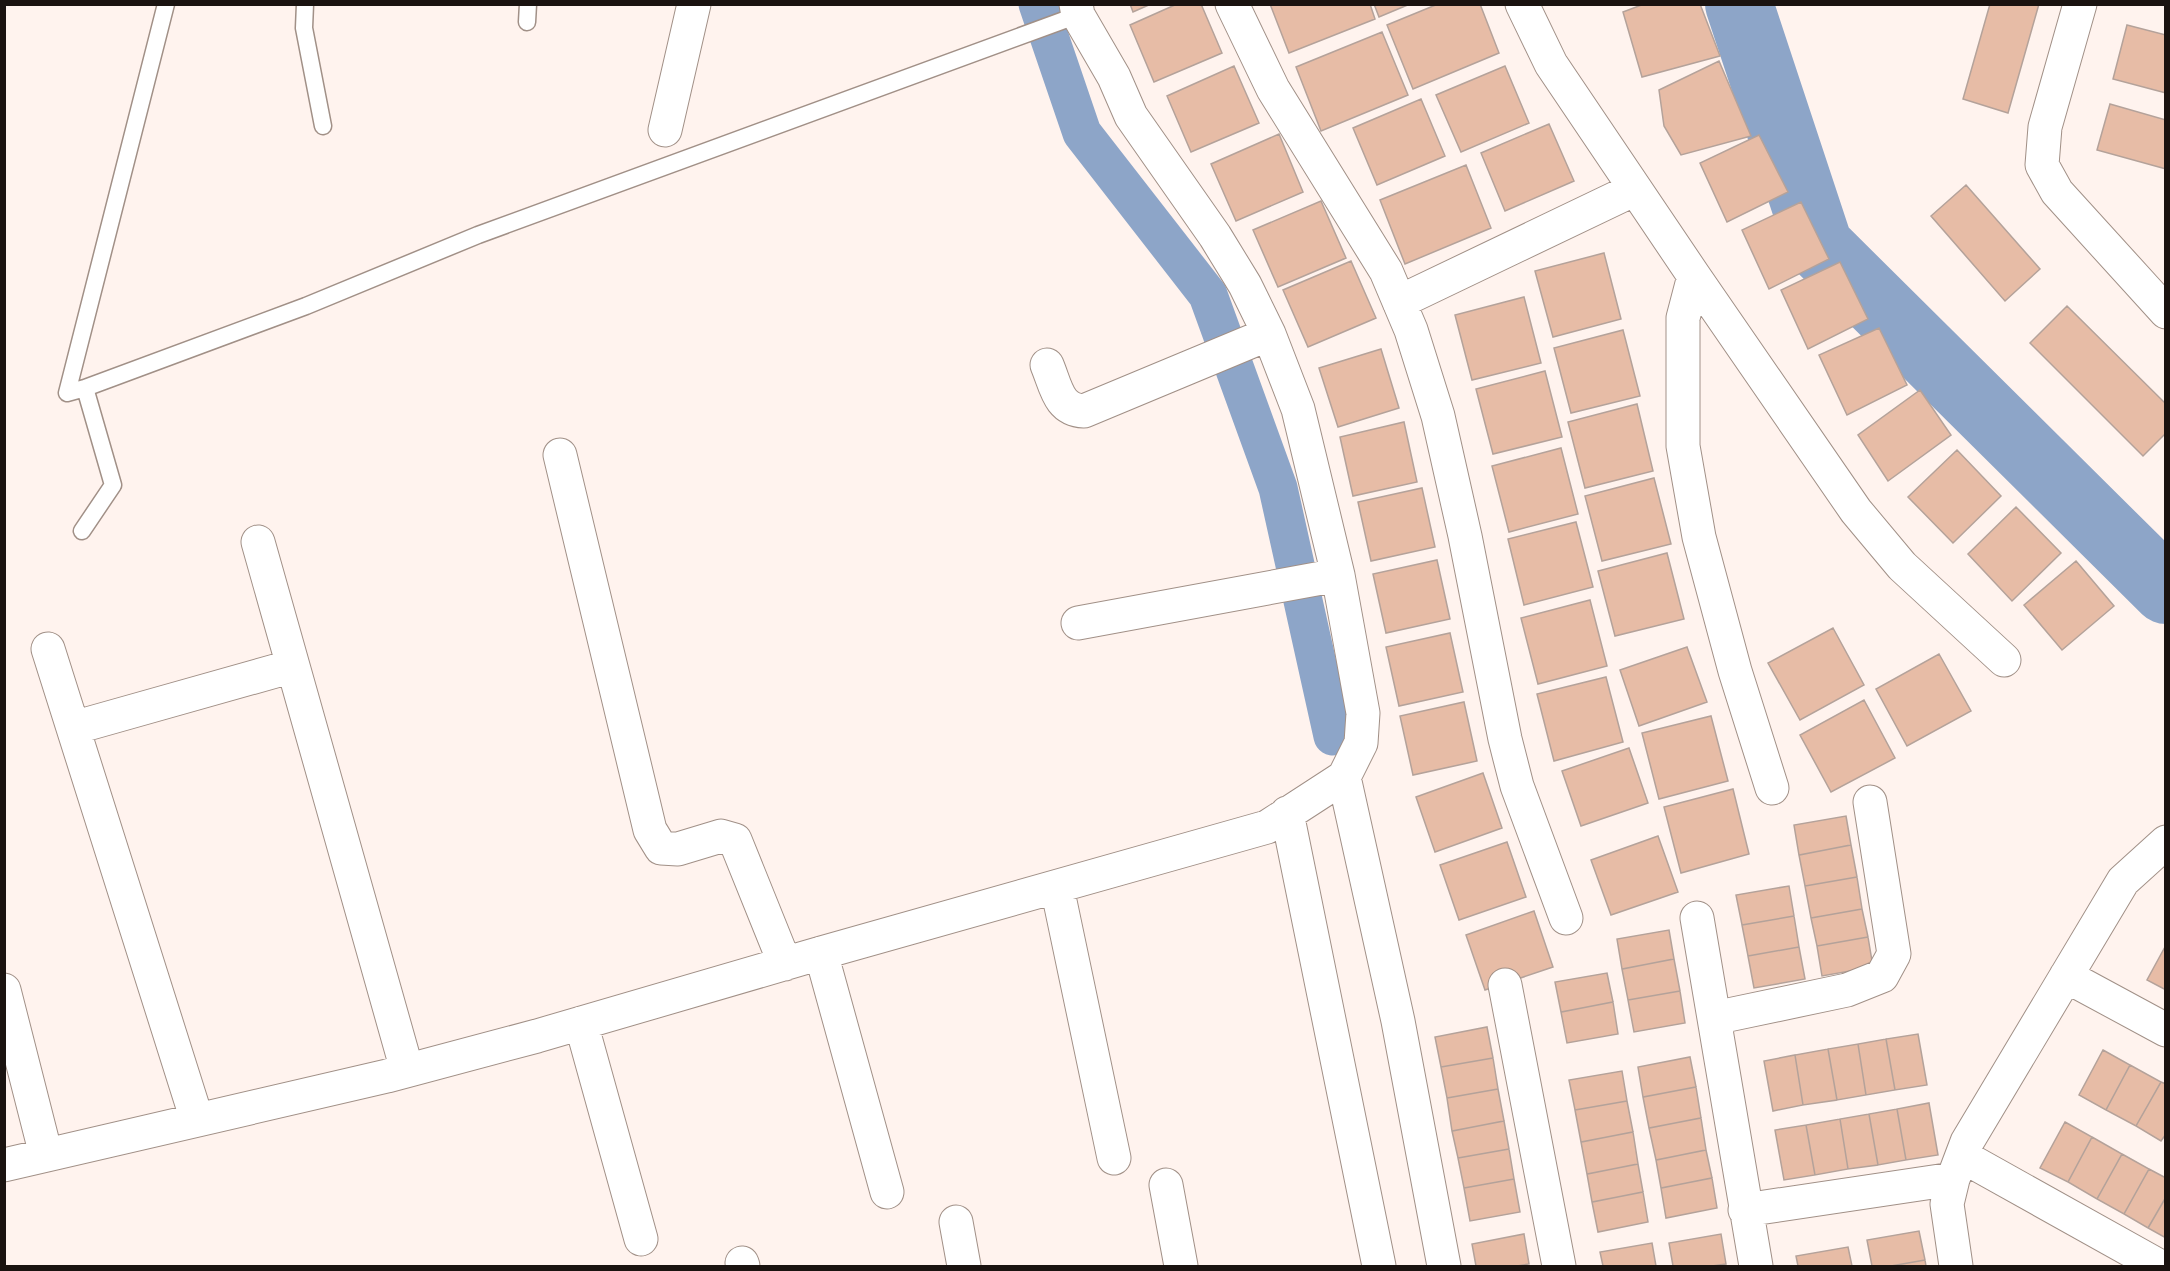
<svg xmlns="http://www.w3.org/2000/svg" width="2170" height="1271" font-family="Roboto,sans-serif">
  <style>
    .lines { fill: none; stroke-linecap: round; stroke-linejoin: round }
    .canal { stroke: #8da5c8; stroke-width: 39 }
    .river { stroke: #8da5c8; stroke-width: 68 }
    .building { fill: #e7bca6; stroke: #b4a29a; stroke-width: 1.5 }
    .service-casing { stroke: #a19087; stroke-width: 19 }
    .minor-casing { stroke: #a19087; stroke-width: 35 }
    .service { stroke: #fff; stroke-width: 16 }
    .minor { stroke: #fff; stroke-width: 33 }
  </style>
  <rect width="100%" height="100%" fill="#fff3ee"/>
  <g class="lines">
    <path class="canal" d="M1038 4 1082 133 1208 295 1278 488 1333 736"/>
    <path class="river" d="M1739 4 1819 246 2166 590"/>
  </g>
  <path class="building" d="M1130 4H1151L1133 12Z
    M1177 4H1201L1222 53 1154 82 1130 25Z
    M1270 4H1370L1375 19 1289 53Z
    M1374 4H1410L1379 17Z
    M1438 4H1480L1499 53 1413 89 1387 25Z
    M1644 4H1700L1720 56 1642 77 1623 12Z
    M1990 4H2039L2008 113 1963 99Z
    M2127 25 2166 35V93L2113 79Z
    M1382 32 1408 95 1321 131 1296 67Z
    M1719 61 1751 136 1681 155 1664 126 1659 90Z
    M1234 66 1259 123 1191 152 1167 96Z
    M1505 66 1529 123 1461 152 1436 95Z
    M1421 99 1445 156 1377 185 1353 128Z
    M2110 104 2166 120V169L2097 150Z
    M1549 124 1574 181 1505 211 1481 153Z
    M1279 134 1303 192 1236 221 1211 164Z
    M1759 135 1788 192 1727 222 1700 163Z
    M1466 165 1491 228 1405 264 1380 200Z
    M1966 185 2040 269 2005 301 1931 216Z
    M1321 201 1346 258 1278 287 1253 230Z
    M1801 202 1829 259 1769 289 1742 230Z
    M1604 253 1621 319 1553 337 1535 271Z
    M1351 261 1376 318 1308 347 1283 290Z
    M1840 262 1868 319 1808 349 1781 290Z
    M1524 297 1541 363 1472 380 1455 315Z
    M2067 306 2166 404V433L2143 456 2030 343Z
    M1879 328 1907 385 1847 415 1819 355Z
    M1623 330 1640 396 1571 413 1554 348Z
    M1381 349 1399 408 1338 427 1319 368Z
    M1545 371 1562 437 1493 454 1476 389Z
    M1920 390 1951 435 1888 481 1858 435Z
    M1637 404 1653 471 1585 488 1568 422Z
    M1404 422 1417 482 1353 496 1340 437Z
    M1561 448 1578 514 1509 532 1492 466Z
    M1957 450 2001 496 1953 543 1908 497Z
    M1654 478 1671 544 1602 561 1585 496Z
    M1422 488 1435 547 1371 561 1358 502Z
    M2016 507 2061 553 2012 601 1968 554Z
    M1576 522 1593 587 1524 605 1508 539Z
    M1667 553 1684 619 1615 636 1598 571Z
    M1437 560 1450 619 1386 633 1373 574Z
    M2076 561 2114 606 2062 650 2024 605Z
    M1590 600 1607 666 1538 684 1521 618Z
    M1833 628 1864 685 1800 720 1768 663Z
    M1450 633 1463 692 1399 706 1386 647Z
    M1687 647 1707 702 1639 726 1620 670Z
    M1939 654 1971 711 1907 746 1876 689Z
    M1606 677 1623 742 1554 761 1537 694Z
    M1864 700 1895 758 1831 792 1800 735Z
    M1464 702 1477 761 1413 775 1400 716Z
    M1711 716 1728 781 1659 799 1642 733Z
    M1629 748 1648 803 1581 826 1562 771Z
    M1483 773 1502 828 1435 852 1416 797Z
    M1733 789 1749 854 1681 873 1664 807Z
    M1846 816 1851 845 1799 855 1794 825Z
    M1658 836 1678 892 1611 915 1591 860Z
    M1507 842 1526 897 1459 920 1440 865Z
    M1851 845 1857 877 1805 886 1799 855Z
    M1857 877 1862 909 1811 918 1805 886Z
    M1789 886 1794 916 1742 925 1736 895Z
    M1862 909 1868 937 1817 946 1811 918Z
    M1534 911 1553 967 1485 990 1466 935Z
    M1794 916 1799 947 1748 956 1742 925Z
    M1669 930 1674 959 1622 969 1617 939Z
    M1868 937 1873 967 1822 976 1817 946Z
    M2166 945V990L2147 980Z
    M1799 947 1805 979 1754 988 1748 956Z
    M1674 959 1680 991 1628 1000 1622 969Z
    M1607 973 1613 1002 1561 1012 1555 982Z
    M1680 991 1685 1023 1634 1032 1628 1000Z
    M1613 1002 1618 1034 1567 1043 1561 1012Z
    M1487 1027 1493 1058 1441 1067 1435 1037Z
    M1918 1034 1927 1085 1895 1090 1886 1039Z
    M1886 1039 1895 1090 1866 1095 1858 1044Z
    M1858 1044 1866 1095 1837 1100 1828 1049Z
    M1828 1049 1837 1100 1803 1105 1795 1055Z
    M2103 1050 2130 1065 2106 1110 2079 1095Z
    M1795 1055 1803 1105 1773 1111 1764 1061Z
    M1690 1057 1696 1087 1643 1097 1638 1067Z
    M1493 1058 1498 1089 1447 1098 1441 1067Z
    M2130 1065 2161 1082 2136 1126 2106 1110Z
    M1622 1071 1627 1101 1575 1110 1569 1080Z
    M2161 1082 2166 1084V1134L2161 1141 2136 1126Z
    M1696 1087 1701 1118 1649 1128 1643 1097Z
    M1498 1089 1504 1121 1452 1131 1447 1098Z
    M1627 1101 1633 1132 1581 1142 1575 1110Z
    M1929 1103 1938 1155 1906 1160 1897 1109Z
    M1897 1109 1906 1160 1878 1165 1869 1114Z
    M1869 1114 1878 1165 1848 1169 1840 1119Z
    M1701 1118 1706 1150 1656 1160 1649 1128Z
    M1840 1119 1848 1169 1815 1175 1806 1125Z
    M1504 1121 1509 1149 1458 1158 1452 1131Z
    M2065 1122 2092 1137 2068 1182 2040 1168Z
    M1806 1125 1815 1175 1784 1180 1775 1130Z
    M1633 1132 1638 1164 1587 1174 1581 1142Z
    M2092 1137 2122 1154 2097 1199 2068 1182Z
    M1509 1149 1514 1179 1464 1188 1458 1158Z
    M1706 1150 1712 1178 1661 1188 1656 1160Z
    M2122 1154 2149 1169 2124 1214 2097 1199Z
    M1638 1164 1643 1192 1592 1202 1587 1174Z
    M2149 1169 2166 1178V1197L2148 1228 2124 1214Z
    M1712 1178 1717 1208 1666 1218 1661 1188Z
    M1514 1179 1520 1212 1470 1221 1464 1188Z
    M1643 1192 1648 1222 1598 1232 1592 1202Z
    M2166 1197V1238L2148 1228Z
    M1919 1231 1925 1260 1891 1266H1872L1867 1240Z
    M1524 1234 1529 1264 1517 1266H1476L1472 1244Z
    M1721 1234 1726 1264 1712 1266H1673L1669 1243Z
    M1652 1243 1656 1266H1603L1600 1252Z
    M1848 1247 1852 1266H1798L1796 1256Z
    M1925 1260 1926 1266H1891Z"/>
  <g class="lines">
    <defs>
      <path id="service" d="M166 4 67 393 85 388 306 306 478 235 1078 15
        M305 4 304 28 323 126
        M527 22 528 4
        M82 531 113 485 85 388"/>
      <path id="minor" d="M1232 4 1273 89 1386 271 1411 330 1438 416 1465 536 1505 739 1517 786 1566 918
        M1522 4 1551 64 1694 276 1856 511 1902 566 2004 660
        M2080 4 2045 127 2042 165 2057 192 2166 312
        M665 130 694 4
        M1694 276 1683 318V446L1699 537 1735 671 1772 788
        M1399 302 1635 189
        M1047 365C1056 386 1058 410 1084 411L1269 334
        M560 455 650 830 661 848 678 849 721 836 735 840 785 964
        M258 542 407 1070
        M1078 623 1338 575
        M48 649 197 1120
        M73 728 293 666
        M1344 777 1398 1021 1444 1266
        M1287 813 1379 1266
        M1057 887 1114 1158
        M1697 918 1756 1266
        M821 953 887 1192
        M2066 976 2166 1030
        M1505 985 1559 1266
        M4 990 46 1155
        M1714 1018 1847 990 1882 976 1894 954 1870 802
        M581 1023 641 1239
        M1962 1156 2159 1266
        M4 1165 387 1076 537 1036 821 953 1267 827 1344 777 1361 743 1363 713 1338 575 1298 409 1269 334 1245 285 1215 236 1131 116 1114 77 1078 15 1076 4
        M1166 1185 1181 1266
        M1745 1210 1953 1179
        M956 1222 964 1266
        M742 1263 743 1266
        M1956 1266 1947 1204 1953 1179 1967 1142 2123 881 2166 842"/>
    </defs>
    <use href="#service" class="service-casing"/>
    <use href="#minor" class="minor-casing"/>
    <use href="#service" class="service"/>
    <use href="#minor" class="minor"/>
  </g>
  <rect width="2170" height="1271" fill="none" stroke="#1a1310" stroke-width="12"/>
</svg>
